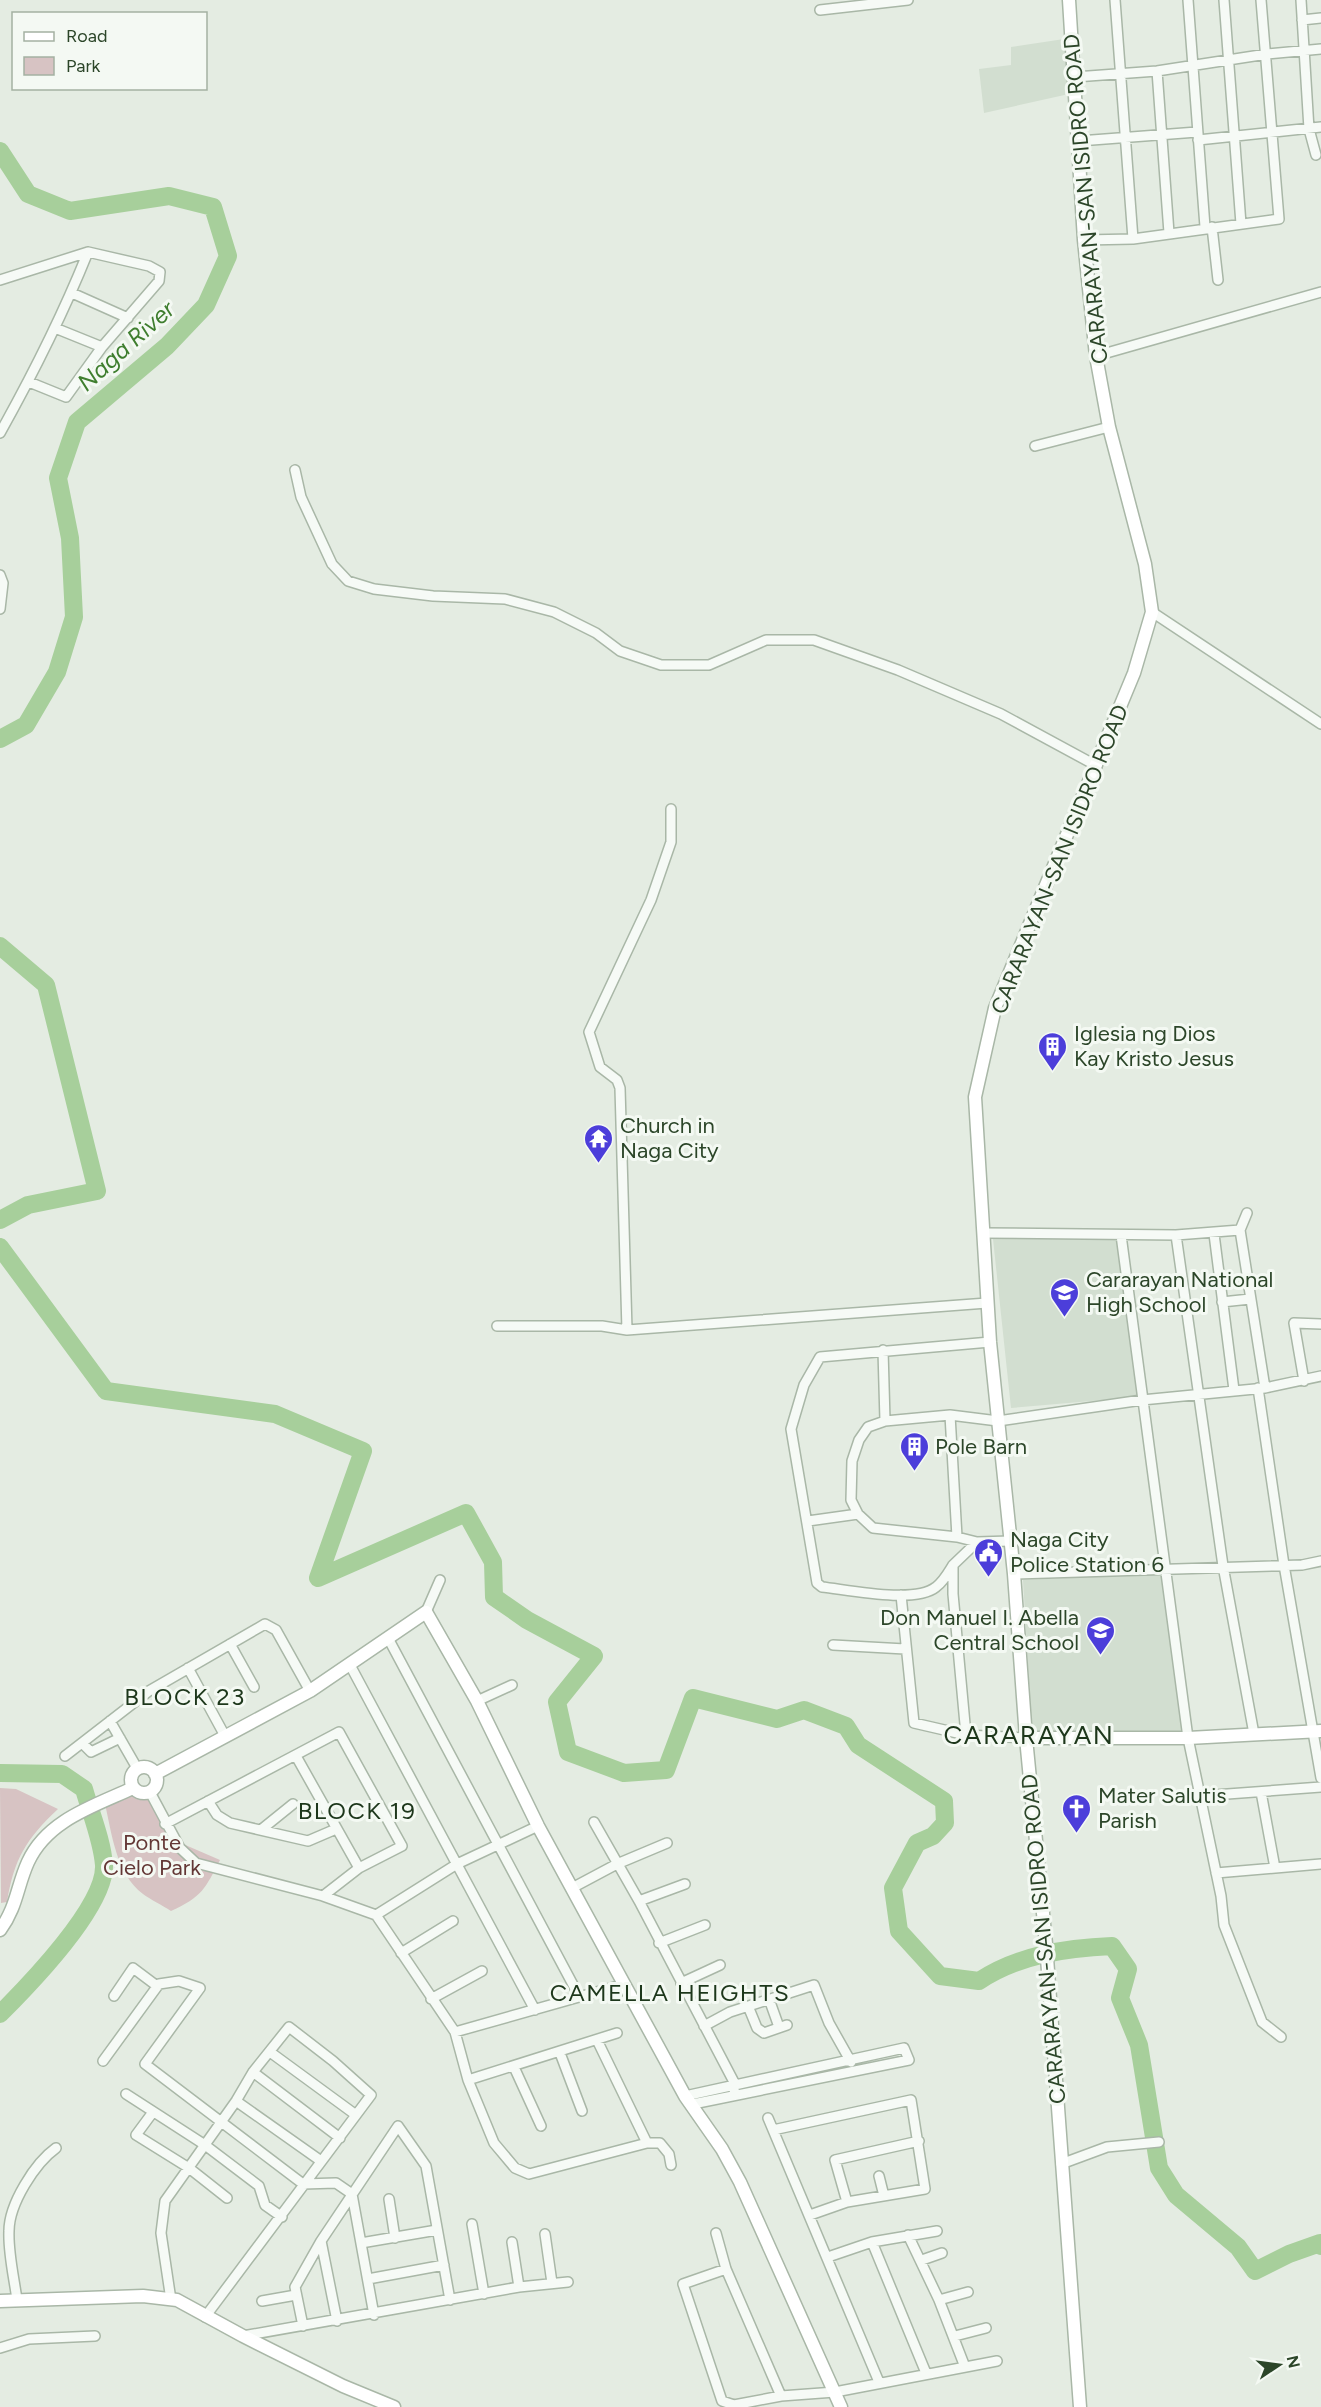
<svg xmlns="http://www.w3.org/2000/svg" width="1321" height="2407" font-family="Figtree,sans-serif">
  <style>
    .built { fill: #d2ded0 }
    .green { fill: #d7c3c3 }
    .lines { fill: none; stroke-linecap: round; stroke-linejoin: round }
    .river { stroke: #a7cf9b; stroke-width: 18 }
    .street-casing { stroke: #a9b7a7; stroke-width: 12 }
    .secondary-casing { stroke: #a9b7a7; stroke-width: 15 }
    .street { stroke: #f6faf6; stroke-width: 9 }
    .secondary { stroke: #fff; stroke-width: 12 }
    .labels { text-anchor: middle; stroke-width: 6; stroke-linejoin: round; paint-order: stroke }
    .street-label { font-size: 22px; fill: #2c4629; stroke: #f4f9f3 }
    .poi-label { font-size: 22px; fill: #2c4629; stroke: #f4f9f3; text-anchor: start }
    .park-label { font-size: 22px; fill: #633735; stroke: #f4f9f3 }
    .water-label { font-size: 24px; font-style: italic; fill: #3f7e2f; stroke: #f4f9f3 }
    .neighbourhood-label { font-size: 24px; letter-spacing: 1.5px; fill: #1d371b; stroke: #f4f9f3 }
    .quarter-label { font-size: 26px; letter-spacing: 1.5px; fill: #1d371b; stroke: #f4f9f3 }
  </style>
  <rect width="100%" height="100%" fill="#e4ece2"/>
  <path class="built" d="M1064 39 1069 94 984 113 979 69 1011 65V47Z
    M993 1239H1118L1138 1397 1011 1408Z
    M1161 1574 1182 1733 1032 1734 1023 1580Z"/>
  <path class="green" d="M0 1788 16 1789 58 1809C26 1839 14 1859 7 1902L1 1903Z
    M133 1793 147 1797 162 1808 183 1844 220 1860C205 1889 202 1897 171 1911 162 1905 151 1900 143 1894 116 1874 112 1834 105 1804Z"/>
  <g class="lines">
    <path class="river" d="M0 151 28 194 70 211 169 196 213 207 228 256 206 305 167 346 77 422 58 478 70 538 74 617 57 672 26 725 0 739
      M0 946 46 985 97 1191 28 1205 0 1220
      M0 1247 106 1391 275 1414 363 1451 318 1578 466 1513 493 1562 494 1597 527 1620 594 1656 557 1702 568 1752 624 1773 666 1770 693 1698 777 1719 804 1710 846 1726 858 1745 944 1801 945 1823 933 1836 917 1843 893 1888 899 1931 940 1976 979 1981C1018 1955 1066 1948 1112 1946L1128 1969 1120 1998 1139 2045 1159 2168 1176 2195 1238 2247 1255 2271 1289 2254 1320 2243 1321 2246
      M0 1773 62 1774 84 1789C91 1814 102 1840 104 1865 106 1906 28 1986 0 2014"/>
    <defs>
      <path id="street" d="M1115 0 1133 239
        M1188 0 1205 227
        M1224 0 1241 224
        M1301 0 1309 129 1316 155
        M820 10 908 0
        M1302 20 1321 18
        M1157 71 1169 233
        M1075 77 1157 71 1267 54 1321 49
        M1198 140 1321 127
        M1079 141 1197 132
        M1212 227 1218 280
        M1084 240 1133 239 1279 219 1261 0
        M0 280 88 252 149 266 160 272 159 281 102 347 66 397 29 382
        M72 293 128 318
        M55 328 102 347
        M1096 356 1321 292
        M0 433C33 374 63 314 88 252
        M1035 446 1109 427
        M295 470 301 497 332 564 348 581 374 589 433 596 505 599 554 612 596 633 620 651 661 665H709L766 640H814L898 670 1001 714 1097 766
        M0 575 3 583 0 609
        M1152 612 1321 724
        M1247 1213 1240 1230 1265 1388
        M983 1233 1176 1235 1240 1230
        M1214 1234 1234 1390
        M1121 1235 1188 1738 1221 1896 1224 1925 1262 2022 1281 2037
        M1176 1235 1223 1566 1254 1734
        M1222 1302 1250 1299
        M497 1326H602L627 1330 987 1303
        M627 1330 620 1088 617 1080 600 1067 589 1032 651 900 671 842V809
        M883 1350 885 1421
        M1304 1381 1294 1323 1321 1324
        M1258 1388 1284 1565 1321 1778
        M950 1415 957 1537
        M808 1521 858 1514
        M1010 1541 977 1542 957 1537 873 1528 858 1514 851 1500 852 1461 859 1440 868 1427 885 1421 950 1415 998 1421 1142 1400 1265 1388 1321 1376
        M953 1565C948 1573 944 1581 936 1587 915 1604 849 1590 822 1587L817 1583 791 1429 804 1385 820 1357 990 1342
        M1014 1574 1302 1565 1321 1561
        M901 1595 914 1723 966 1735 1026 1738
        M426 1612 440 1580
        M388 1638 579 1996
        M230 1644 254 1687
        M833 1645 905 1649
        M350 1665 535 2010
        M188 1668 225 1736
        M477 1701 512 1685
        M110 1721 137 1768
        M966 1735 953 1594V1565L977 1542
        M82 1743 91 1752 120 1738
        M65 1756 149 1691 265 1624 276 1630 310 1691
        M296 1756 359 1868
        M150 1792 180 1848 196 1863 323 1896 376 1915 455 2032 468 2080 494 2143 515 2168 529 2174 647 2143
        M1261 1792 1275 1868
        M1200 1796 1321 1787
        M208 1801 217 1815 230 1823 308 1841 336 1829
        M594 1822 639 1901 735 2084 734 2090
        M165 1824 339 1732 402 1846 359 1868 323 1896
        M262 1829 293 1804
        M1216 1873 1321 1864
        M572 1888 617 1864 667 1843
        M639 1901 685 1884
        M376 1915 457 1864 538 1826
        M659 1943 705 1925
        M401 1953 453 1921
        M681 1983 720 1965
        M114 1996 133 1968 157 1986
        M431 1999 482 1971
        M769 1999 779 2027
        M748 2006 757 2028 764 2033 787 2025
        M704 2026 730 2012 814 1985 829 2023 851 2062
        M455 2032 625 1984
        M597 2040 647 2143H660L669 2154 671 2165
        M270 2052 356 2115
        M560 2053 582 2111
        M103 2061 159 1984 179 1981 200 1988 145 2064 303 2184 336 2183 352 2194 374 2315
        M514 2067 541 2126
        M253 2072 340 2138
        M468 2080 617 2033
        M126 2094 205 2145 259 2186 265 2205 282 2217
        M685 2096 904 2048 909 2060 693 2104
        M236 2101 321 2161
        M153 2112 136 2135 189 2168 227 2198
        M768 2118 879 2382
        M773 2130 911 2100 925 2189 847 2202 810 2215
        M1061 2164 1107 2147 1159 2142
        M879 2176 884 2196
        M389 2199 395 2238
        M847 2202 835 2160 919 2141
        M472 2224 484 2294
        M716 2233 726 2269 781 2396
        M545 2234 552 2283
        M908 2235 939 2300 965 2367
        M321 2241 337 2321
        M512 2242 519 2287
        M872 2242 926 2373
        M361 2243 437 2230
        M828 2257 872 2242 937 2231
        M922 2260 942 2253
        M726 2269 683 2284 722 2401 734 2405 781 2396 835 2392 997 2361
        M368 2279 444 2265
        M17 2300C14 2277 8 2253 9 2231 9 2204 35 2163 56 2148
        M171 2300 161 2233 165 2201 236 2101 253 2072 289 2027 333 2061 371 2095 205 2317
        M939 2300 968 2292
        M262 2301 296 2295
        M303 2326 295 2287 321 2241 398 2126 426 2166 450 2300
        M243 2336 519 2287 568 2282
        M955 2336 986 2328
        M0 2348 29 2339 95 2336"/>
      <path id="secondary" d="M1069 0 1084 240 1096 356 1109 427 1145 564 1152 612 1134 673 995 1008 975 1097 990 1342 1014 1574 1026 1738 1046 1944 1080 2407
        M1026 1738H1188L1321 1731
        M131 1780a13 13 0 1 1 26 0a13 13 0 1 1-26 0Z
        M155 1774 310 1691 426 1612 477 1701 538 1826 685 2096 722 2149 740 2182 841 2407
        M0 1930C17 1907 17 1886 28 1862 47 1820 94 1806 133 1788
        M0 2301 143 2296 177 2300 243 2336 343 2386 394 2407"/>
    </defs>
    <use href="#street" class="street-casing"/>
    <use href="#secondary" class="secondary-casing"/>
    <use href="#street" class="street"/>
    <use href="#secondary" class="secondary"/>
  </g>
  <defs>
    <symbol id="building-pin" viewBox="-11 -11 22 30"><path d="M0 17L-7.5 6A9.5 9.5 0 1 1 7.5 6Z" fill="#4c3eda" stroke="#f4f9f3"/><path d="M-4-6H4V6H1V3H-1V6H-4ZM-2.5-4.3h1.7v1.8h-1.7ZM.8-4.3h1.7v1.8H.8ZM-2.5-1h1.7V.8h-1.7ZM.8-1h1.7V.8H.8Z" fill="#fff"/></symbol>
    <symbol id="temple-pin" viewBox="-11 -11 22 30"><path d="M0 17L-7.5 6A9.5 9.5 0 1 1 7.5 6Z" fill="#4c3eda" stroke="#f4f9f3"/><path d="M0-6L5-2H3V0L6.5 2.5H4V6H1.5V3h-3V6H-4V2.5H-6.5L-3 0V-2H-5Z" fill="#fff"/></symbol>
    <symbol id="school-pin" viewBox="-11 -11 22 30"><path d="M0 17L-7.5 6A9.5 9.5 0 1 1 7.5 6Z" fill="#4c3eda" stroke="#f4f9f3"/><path d="M0-5L7-2L0 1L-7-2ZM-4 1L0 2.5L4 1V4Q0 6-4 4Z" fill="#fff"/></symbol>
    <symbol id="civic-pin" viewBox="-11 -11 22 30"><path d="M0 17L-7.5 6A9.5 9.5 0 1 1 7.5 6Z" fill="#4c3eda" stroke="#f4f9f3"/><path d="M-.6-6.5H3V-4.5H.6V-3L4-1V1h2V6H-6V1h2V-1L-.6-3ZM-1.2 2.5V6h2.4V2.5Z" fill="#fff"/></symbol>
    <symbol id="church-pin" viewBox="-11 -11 22 30"><path d="M0 17L-7.5 6A9.5 9.5 0 1 1 7.5 6Z" fill="#4c3eda" stroke="#f4f9f3"/><path d="M-1.2-6h2.4v3.5h3.3v2.4h-3.3V6h-2.4V-.1h-3.3v-2.4h3.3Z" fill="#fff"/></symbol>
  </defs>
  <g fill-rule="evenodd">
    <use href="#building-pin" x="1036" y="1030" width="33" height="45"/>
    <use href="#temple-pin" x="582" y="1122" width="33" height="45"/>
    <use href="#school-pin" x="1048" y="1276" width="33" height="45"/>
    <use href="#building-pin" x="898" y="1430" width="33" height="45"/>
    <use href="#civic-pin" x="972" y="1536" width="33" height="45"/>
    <use href="#school-pin" x="1084" y="1614" width="33" height="45"/>
    <use href="#church-pin" x="1060" y="1792" width="33" height="45"/>
  </g>
  <g class="labels">
    <g class="street-label">
      <text transform="translate(1085 199) rotate(-95)" y="8">CARARAYAN-SAN ISIDRO ROAD</text>
      <text transform="translate(1059 859) rotate(-68)" y="8">CARARAYAN-SAN ISIDRO ROAD</text>
      <text transform="translate(1043 1939) rotate(-95)" y="8">CARARAYAN-SAN ISIDRO ROAD</text>
    </g>
    <g class="poi-label">
      <text x="1074" y="1041">Iglesia ng Dios<tspan x="1074" dy="25">Kay Kristo Jesus</tspan></text>
      <text x="620" y="1133">Church in<tspan x="620" dy="25">Naga City</tspan></text>
      <text x="1086" y="1287">Cararayan National<tspan x="1086" dy="25">High School</tspan></text>
      <text x="935" y="1454">Pole Barn</text>
      <text x="1010" y="1547">Naga City<tspan x="1010" dy="25">Police Station 6</tspan></text>
      <text x="1079" y="1625" text-anchor="end">Don Manuel I. Abella<tspan x="1079" dy="25">Central School</tspan></text>
      <text x="1098" y="1803">Mater Salutis<tspan x="1098" dy="25">Parish</tspan></text>
    </g>
    <g class="park-label">
      <text x="152" y="1850">Ponte<tspan x="152" dy="25">Cielo Park</tspan></text>
    </g>
    <g class="water-label">
      <text transform="translate(126 346) rotate(-42)" y="8">Naga River</text>
    </g>
    <g class="neighbourhood-label">
      <text x="185" y="1705">BLOCK 23</text>
      <text x="357" y="1819">BLOCK 19</text>
      <text x="670" y="2001">CAMELLA HEIGHTS</text>
    </g>
    <g class="quarter-label">
      <text x="1029" y="1744">CARARAYAN</text>
    </g>
  </g>
  <rect x="12" y="12" width="195" height="78" fill="#f4f9f3" stroke="#a4b1a2" stroke-width="1.5"/>
  <rect x="24" y="32" width="30" height="9" fill="#ffffff" stroke="#a4b1a2" stroke-width="1.5"/>
  <text x="66" y="42" font-size="18" fill="#2c4629">Road</text>
  <rect x="24" y="57" width="30" height="18" fill="#d7c3c3" stroke="#a4b1a2" stroke-width="1.5"/>
  <text x="66" y="72" font-size="18" fill="#2c4629">Park</text>
  <g transform="translate(1279 2365) rotate(77)" stroke="#f4f9f3" stroke-width="4.5" paint-order="stroke">
  <path d="M0-4.5L10 22L0 15L-10 22Z" fill="#2c4629"/>
  <text y="-9" font-size="16" font-weight="bold" text-anchor="middle" fill="#2c4629">N</text>
  </g>
</svg>
